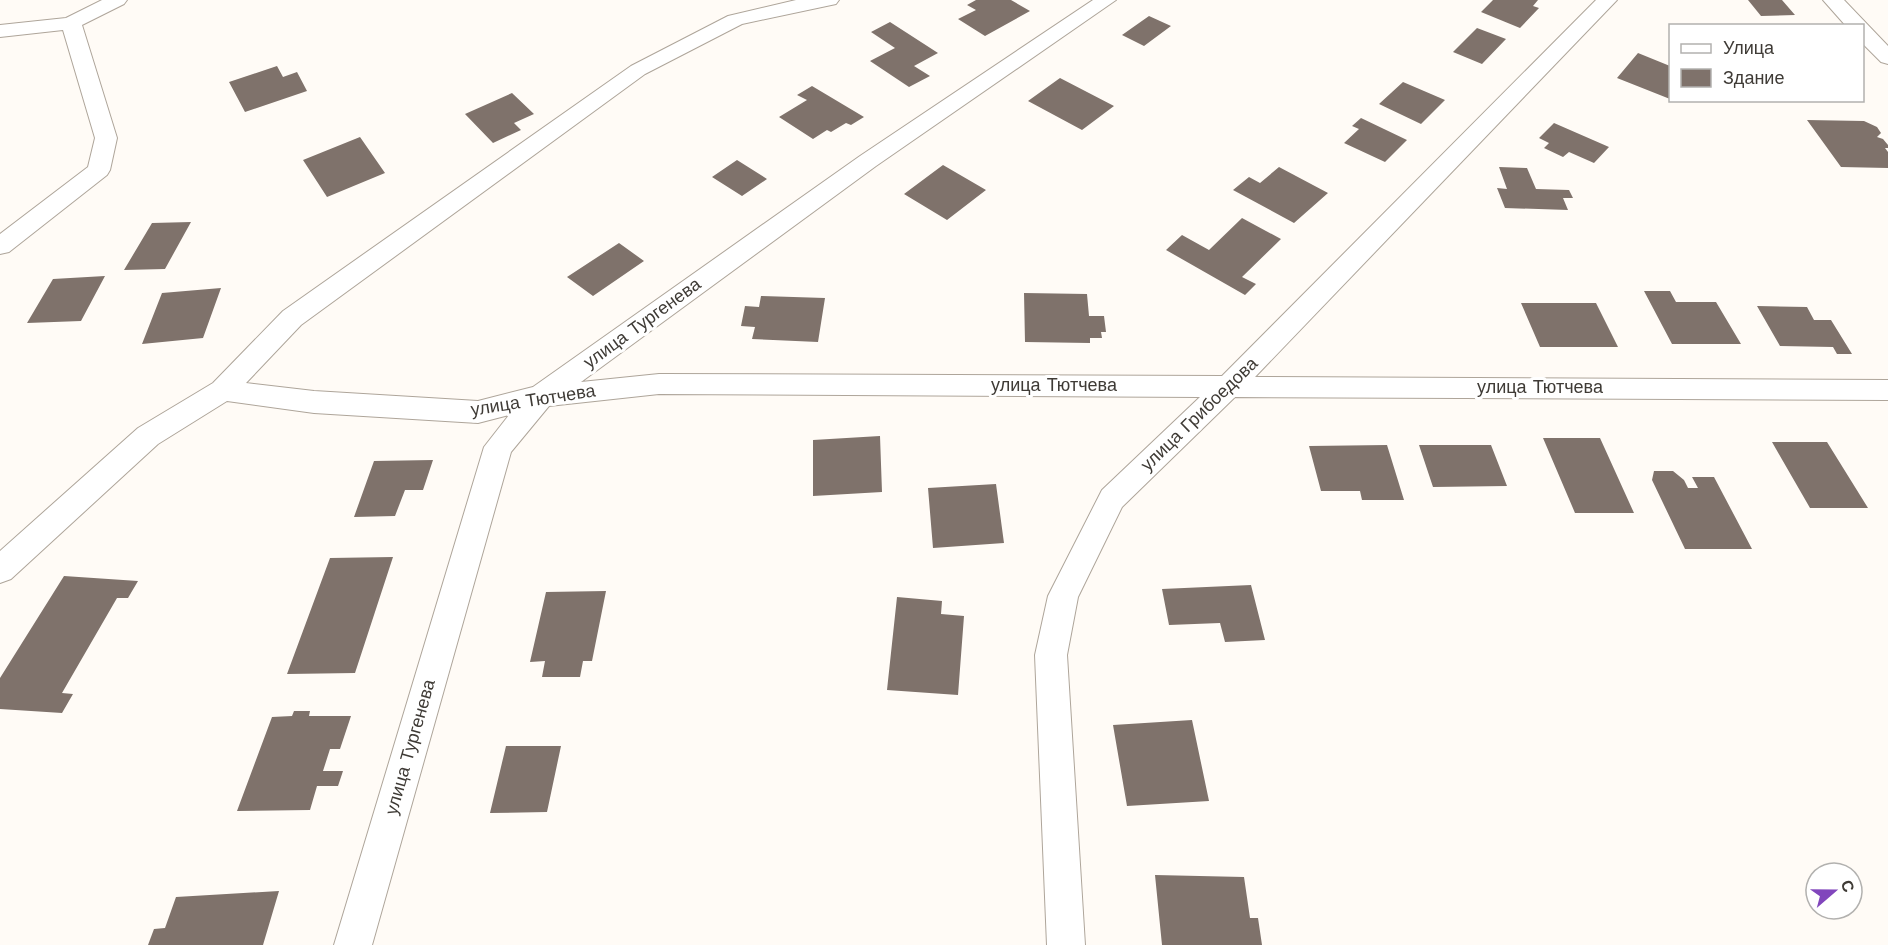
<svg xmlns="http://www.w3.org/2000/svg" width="1888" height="945" font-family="'Work Sans',sans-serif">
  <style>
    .building { fill: #7f726b }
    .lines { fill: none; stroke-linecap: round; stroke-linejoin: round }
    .minor-casing { stroke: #aea59a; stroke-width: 2 }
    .minor { fill: #fff; fill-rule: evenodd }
    .labels { text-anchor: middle; stroke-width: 6; stroke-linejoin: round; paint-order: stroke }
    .street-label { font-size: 18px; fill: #3f3b36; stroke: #fff }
  </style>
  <rect width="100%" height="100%" fill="#fffbf6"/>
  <path class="building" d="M976 0H1011L1030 11 985 36 958 19 976 10 967 5Z
    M1493 0H1538L1533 6 1539 8 1520 28 1481 12Z
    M1748 0H1782L1795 15 1761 16Z
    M1149 16 1171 26 1144 46 1122 35Z
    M890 22 938 53 914 66 930 76 909 87 870 61 895 48 871 32Z
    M1477 28 1506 39 1482 64 1453 52Z
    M1638 53 1670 66V99L1617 78Z
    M277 66 283 77 297 72 307 91 245 112 229 82Z
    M1060 78 1114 106 1082 130 1028 101Z
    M1403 82 1445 100 1421 124 1379 104Z
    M812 86 859 114 864 117 851 125 846 123 831 132 827 130 813 139 779 117 807 100 797 95Z
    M512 93 534 114 514 123 521 130 493 143 465 114Z
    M1361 118 1407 140 1385 162 1344 143 1359 129 1352 126Z
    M1807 120 1864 121 1877 127 1881 133 1877 137 1883 139 1888 145V148H1885L1888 152V168L1841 167Z
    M1554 123 1609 147 1594 163 1569 152 1563 157 1544 148 1549 143 1539 138Z
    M360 137 385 173 327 197 303 160Z
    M737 160 767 179 742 196 712 177Z
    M943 165 986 190 947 220 904 194Z
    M1279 167 1328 193 1294 223 1233 190 1249 177 1260 183Z
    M1499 167 1527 168 1536 189 1569 190 1573 198H1563L1568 210 1505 208 1497 188 1507 189Z
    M1242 218 1281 239 1242 277 1256 284 1245 295 1166 250 1182 235 1209 250Z
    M191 222 165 269 124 270 152 223Z
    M619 243 644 261 593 296 567 277Z
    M105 276 81 321 27 323 53 279Z
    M221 288 203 338 142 344 162 293Z
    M1644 291H1670L1676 302H1716L1741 344H1672Z
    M1024 293 1087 294 1089 316H1104L1106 332H1101L1102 338H1090V343L1025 342Z
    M761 296 825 298 818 342 752 339 755 327 741 326 745 306 759 307Z
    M1521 303H1596L1618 347H1540Z
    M1757 306 1807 307 1814 320H1831L1852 354H1837L1833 347 1780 346Z
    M880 436 882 492 813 496V440Z
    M1543 438H1600L1634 513H1575Z
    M1772 442H1827L1868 508H1810Z
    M1387 445 1404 500H1362L1360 491H1321L1309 446Z
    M1419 445H1491L1507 486 1433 487Z
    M433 460 423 490H405L395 516 354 517 374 461Z
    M1654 471H1673L1684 480 1688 488H1698L1692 477H1714L1752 549H1685L1652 480Z
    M996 484 1004 543 933 548 928 488Z
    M393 557 355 673 287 674 330 558Z
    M64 576 138 581 128 598H117L62 693 73 694 62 713 0 709V678Z
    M1251 585 1265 640 1225 642 1220 623 1169 625 1162 589Z
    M606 591 592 661H583L580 677H542L545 661 530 662 546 592Z
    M897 597 942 601 941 614 964 616 958 695 887 690Z
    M294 711H310L309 716H351L340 749H330L323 771H343L338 786H317L310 810 237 811 272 717 292 716Z
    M1192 720 1209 801 1127 806 1113 725Z
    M506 746H561L547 812 490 813Z
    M1155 875 1244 877 1250 918H1258L1262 945H1162Z
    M279 891 263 945H148L154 929 165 928 176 897Z"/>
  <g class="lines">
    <defs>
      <path id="minor" d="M102 0H127L124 4 82 25 117 138 110 170 107 175 9 252 0 254V234L88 167 95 138 63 30 0 37V25L66 18Z
        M796 0H839L836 4 742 24 645 74 301 325 246 383 314 391 478 401 533 387 860 156 1093 0H1116L876 166 581 382 659 374 1222 376 1596 0H1617L1255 377 1888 380V400L1235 397 1122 507 1078 597 1067 655 1085 945H1047L1035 655 1048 596 1102 490 1200 397 659 394 549 406 511 452 372 945H334L484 447 509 415 478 423 314 413 227 401 158 444 11 579 0 583V551L138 428 213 383 283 311 631 66 728 16Z
        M1823 0H1844L1888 46V64L1881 62 1862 43V26H1846Z"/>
    </defs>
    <use href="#minor" class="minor-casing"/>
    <use href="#minor" class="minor"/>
  </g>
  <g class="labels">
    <g class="street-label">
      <text transform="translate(642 323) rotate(-36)" y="6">улица Тургенева</text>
      <text x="1054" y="391">улица Тютчева</text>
      <text x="1540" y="393">улица Тютчева</text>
      <text transform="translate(533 400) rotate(-9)" y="6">улица Тютчева</text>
      <text transform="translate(1199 414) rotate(-44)" y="6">улица Грибоедова</text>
      <text transform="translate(410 747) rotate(-74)" y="6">улица Тургенева</text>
    </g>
  </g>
  <rect x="1669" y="24" width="195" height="78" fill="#ffffff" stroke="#b2b1af" stroke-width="1.5"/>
  <rect x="1681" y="44" width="30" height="9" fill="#ffffff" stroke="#b2b1af" stroke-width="1.5"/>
  <text x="1723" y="54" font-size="18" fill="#3f3b36">Улица</text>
  <rect x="1681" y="69" width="30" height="18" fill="#7f726b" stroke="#b2b1af" stroke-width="1.5"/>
  <text x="1723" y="84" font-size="18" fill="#3f3b36">Здание</text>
  <g transform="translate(1834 891) rotate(70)"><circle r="28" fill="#ffffff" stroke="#b2b1af" stroke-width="1.5"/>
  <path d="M0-4.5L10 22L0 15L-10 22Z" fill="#8146bc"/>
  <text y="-9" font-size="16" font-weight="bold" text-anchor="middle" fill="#3f3b36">С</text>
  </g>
</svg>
